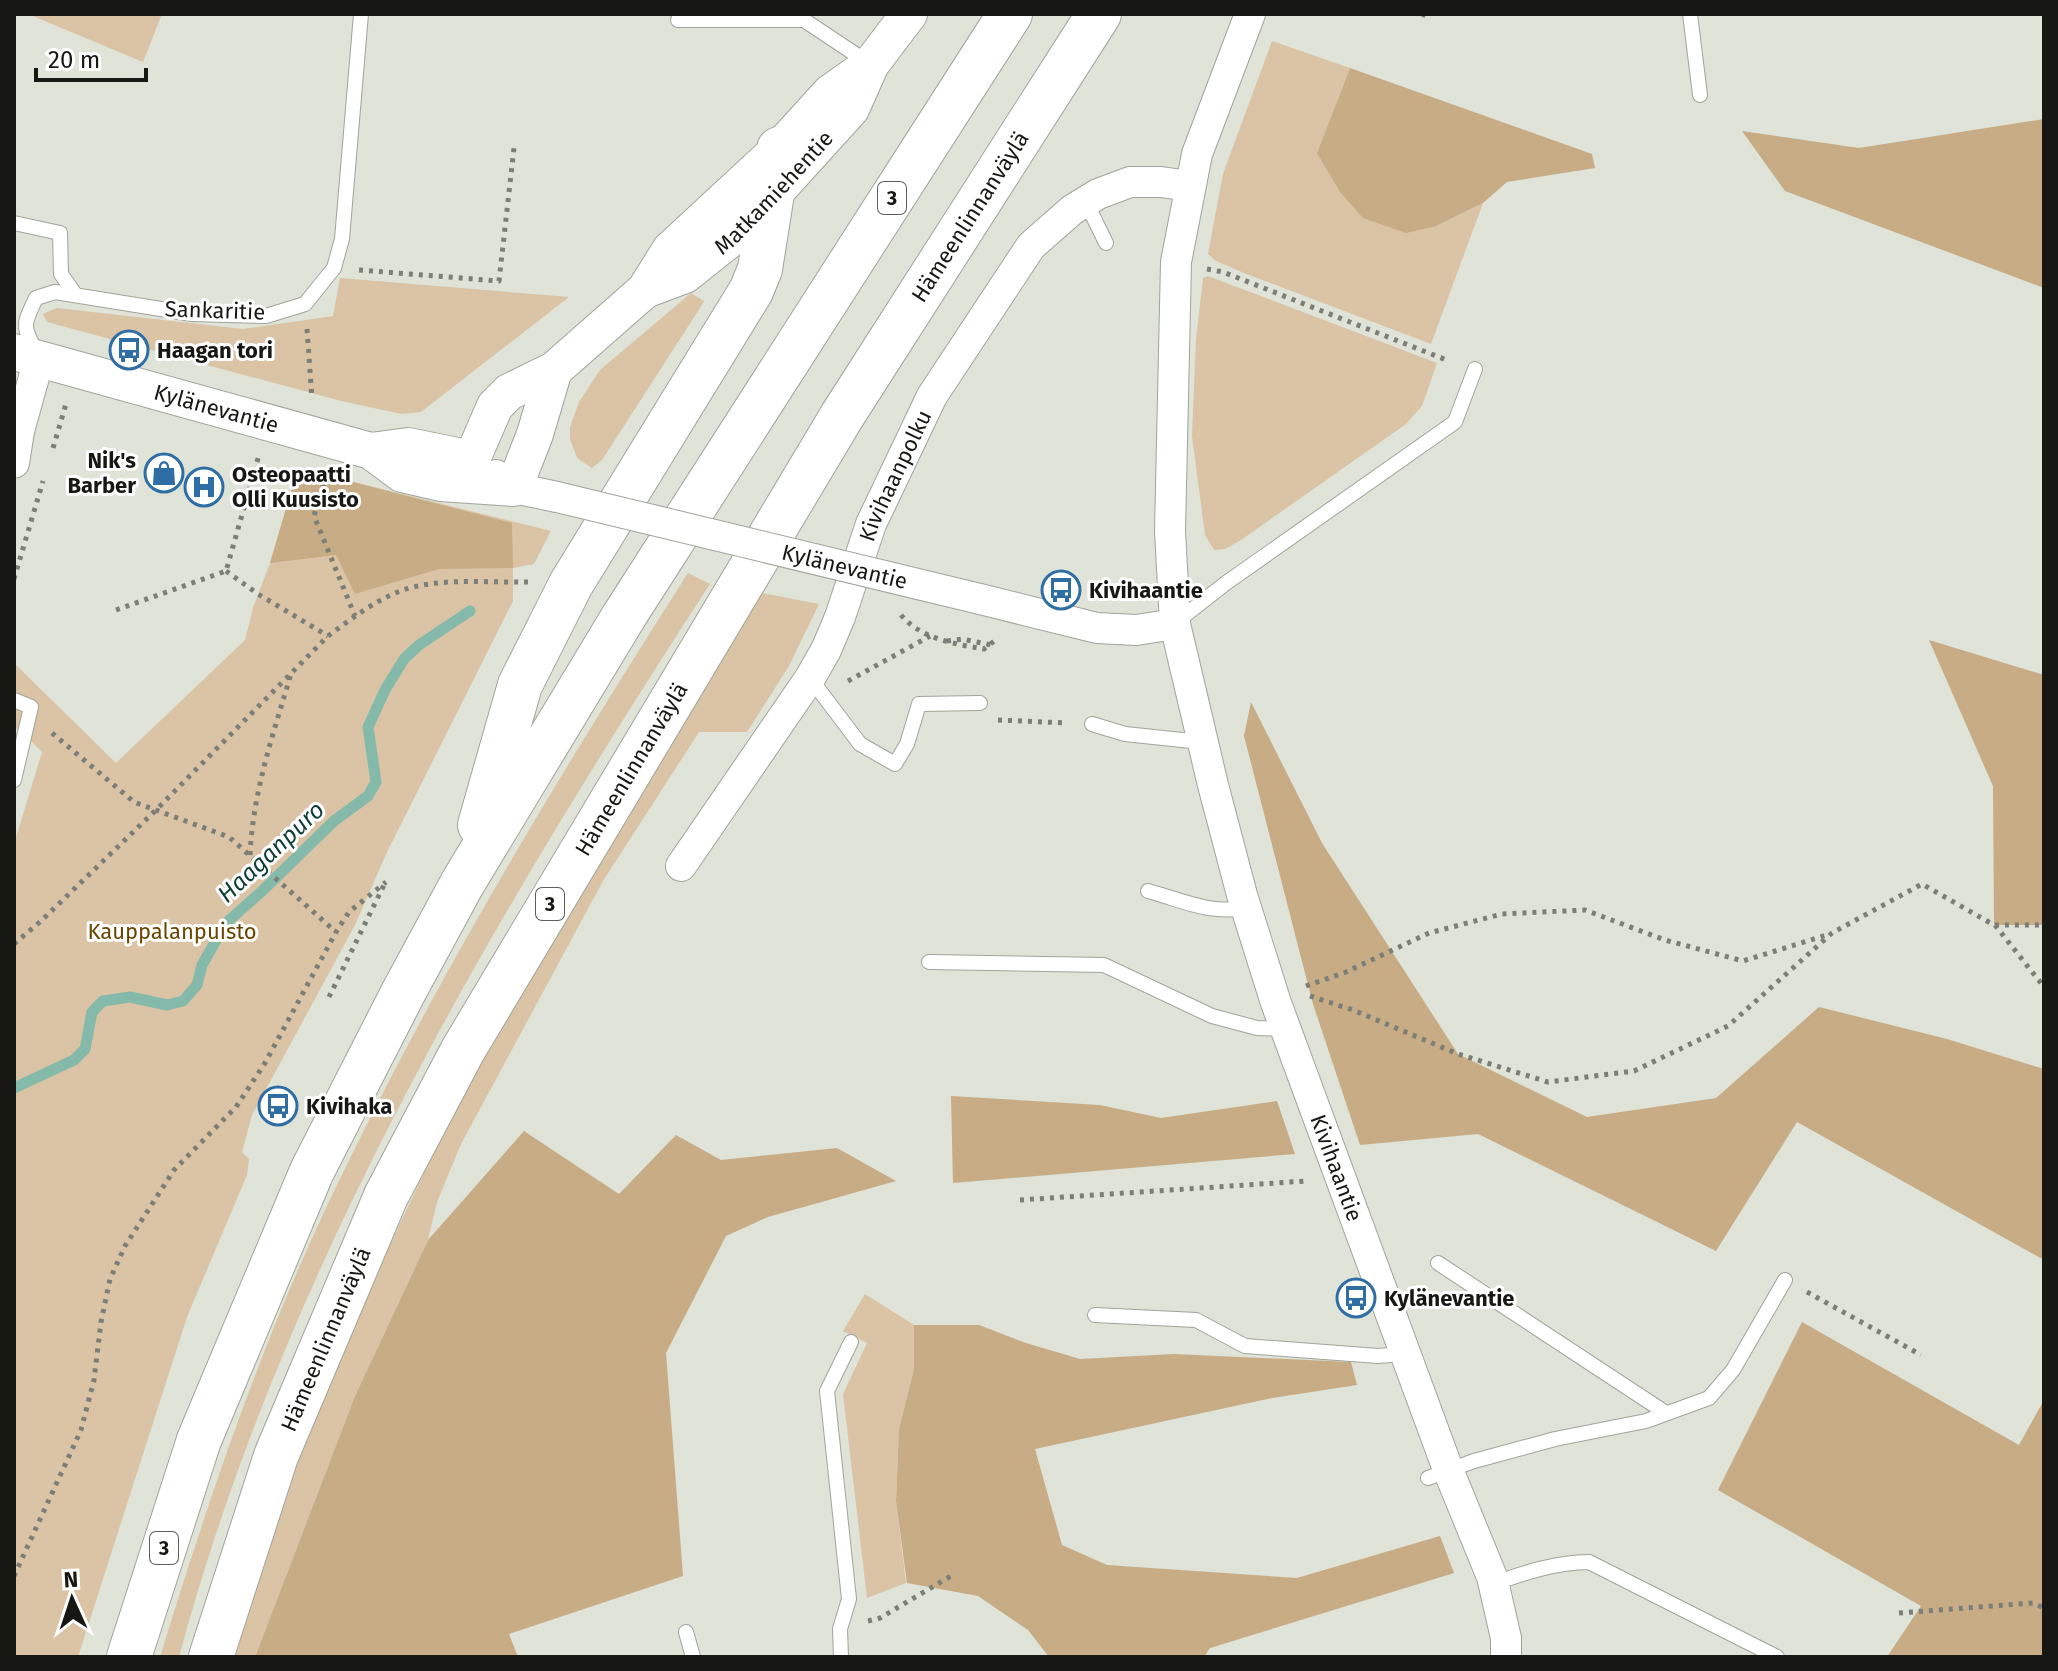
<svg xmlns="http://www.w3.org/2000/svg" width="2058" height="1671" font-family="'Fira Sans',sans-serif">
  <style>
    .green { fill: #dac4a5 }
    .forest { fill: #c7ac86 }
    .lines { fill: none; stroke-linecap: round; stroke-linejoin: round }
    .stream { stroke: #85baaa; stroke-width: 11 }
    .service-casing { stroke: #a0a49a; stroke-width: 16 }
    .minor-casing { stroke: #a0a49a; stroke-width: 32 }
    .tertiary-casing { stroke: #a0a49a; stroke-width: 38 }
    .trunk-casing { stroke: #a0a49a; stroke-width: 46 }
    .path { stroke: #7c7f77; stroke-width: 5; stroke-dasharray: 4 6; stroke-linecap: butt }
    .service { stroke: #fff; stroke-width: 14 }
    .minor { stroke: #fff; stroke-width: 30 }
    .tertiary { stroke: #fff; stroke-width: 36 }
    .trunk { stroke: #fff; stroke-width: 44 }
    .minor-bridge-casing { stroke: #a0a49a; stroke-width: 32; stroke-linecap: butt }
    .minor-bridge { stroke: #fff; stroke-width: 30 }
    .labels { text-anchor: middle; stroke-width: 6; stroke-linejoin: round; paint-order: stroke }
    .shield { fill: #fff; stroke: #5d5d5a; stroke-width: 2 }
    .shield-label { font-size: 20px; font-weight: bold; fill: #171814 }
    .street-label { font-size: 22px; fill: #171814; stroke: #fff }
    .poi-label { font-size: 22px; font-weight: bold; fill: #171814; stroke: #fff; text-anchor: start }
    .park-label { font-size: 22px; fill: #6a4600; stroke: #fff }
    .water-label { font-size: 24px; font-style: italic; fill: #0f3e33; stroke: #fff }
  </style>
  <rect width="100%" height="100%" fill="#dfe3d8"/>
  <path class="green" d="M28 14H162L143 62Z
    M1272 41 1350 68 1317 153 1436 226 1483 203 1431 344 1244 273 1216 261 1208 254 1223 174Z
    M1208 276 1437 363 1422 406 1406 424 1241 540 1225 549 1214 550 1205 535 1192 436 1196 339 1203 278Z
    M340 278 569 297 421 412 402 414 341 401 47 322 43 314 57 308 243 329 333 316Z
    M691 293 704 301 700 308 602 460 592 468 577 458 570 439V427L579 402 600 370Z
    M298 468 551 531 534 564 513 568V601L387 852 355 925 252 1115 242 1152 249 1159 247 1175 187 1317 78 1657H14V844L42 752 19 729 14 728V663L116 763 245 640 253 608 270 563Z
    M688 573 710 584C494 917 283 1270 179 1657H160C204 1514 252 1370 314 1234 420 1004 552 786 688 573Z
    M762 593 819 604 789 666 747 732H699L603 881 461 1144 437 1202 428 1240 355 1396 255 1657H233L288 1481 342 1346 450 1118 538 956 726 648Z
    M865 1294 914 1325V1369L899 1429 896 1501 906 1583 867 1598 843 1394 867 1343 843 1331Z"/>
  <path class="forest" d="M1350 68 1592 154 1595 168 1507 182 1483 203 1436 226 1406 233 1363 218 1340 192 1317 153Z
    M2044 119V288L1785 191 1742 131 1859 148Z
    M298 468 512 523 513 568 439 569 355 594 336 555 270 563Z
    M1929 640 2044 675V925H1994L1993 786Z
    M1251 702 1322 843 1458 1054 1587 1117 1716 1098 1819 1007 1947 1039 2044 1069V1260L1797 1122 1716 1251 1478 1134 1360 1145 1313 1004 1244 736Z
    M951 1096 1100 1105 1161 1118 1277 1101 1295 1154 953 1183Z
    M524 1131 619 1194 676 1135 721 1160 837 1148 896 1181 768 1217 726 1236 666 1353 683 1576 509 1634 518 1657H255L355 1396 428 1240Z
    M1802 1322 2019 1445 2044 1400V1657H1887L1921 1606 1718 1490Z
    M914 1325H979L1026 1343 1080 1359 1174 1354 1351 1362 1357 1385 1272 1398 1035 1449 1062 1545 1107 1565 1297 1578 1440 1536 1454 1573 1210 1648 1204 1657H1049L1028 1630 978 1596 907 1583 896 1501 899 1429 914 1369Z"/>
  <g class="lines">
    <path class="stream" d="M14 1088 74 1060 85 1049 92 1012 103 1001 130 997 167 1005 183 1001 197 985 202 965 226 923 261 892 334 821 368 796 376 782 368 727 385 690 404 659 419 645 470 611"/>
    <defs>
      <path id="service" d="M1690 14 1700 95
        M678 20H804L870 64
        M1086 202 1106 243
        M14 223 60 233 61 274 75 294
        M36 352C22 324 23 326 36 298L55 292 192 314 266 316 305 304 334 268 342 239 361 14
        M1175 623 1226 583 1455 422 1475 369
        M810 678 860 744 895 764 907 744 919 704 980 703
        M14 700 31 707 14 780
        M1092 724 1125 734 1201 742
        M1148 891C1185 901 1207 914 1246 908
        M929 962 1104 965 1212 1016 1257 1028 1285 1029
        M1438 1263 1666 1413
        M1095 1315 1196 1320 1245 1346 1378 1356 1405 1354
        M1428 1478 1474 1461 1555 1439 1646 1421 1709 1398 1733 1370 1785 1280
        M1493 1584C1523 1573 1557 1562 1589 1562L1777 1657
        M686 1632 693 1657
        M841 1657 840 1629 849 1599 827 1391 851 1342"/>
      <g id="minor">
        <path id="s1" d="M1250 14 1197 154 1176 262 1170 531 1175 624 1213 785 1242 895 1276 1003 1449 1472 1492 1577 1506 1638V1657"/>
        <path d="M14 463 19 431 39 359"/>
        <path d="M496 475 514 488 557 497"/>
        <path d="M980 599 1097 628 1136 630 1175 624"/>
        <path id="s2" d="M681 866 810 678 826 650 840 617 871 524 932 396 1031 246 1072 210 1098 194 1130 182H1161L1189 186"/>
      </g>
      <g id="tertiary">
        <path id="s3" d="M645 290 685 275 729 240 773 195 851 109 871 64 909 14"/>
        <path id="s4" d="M14 352 371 451 402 474 441 483 514 488 535 434 554 370"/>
        <path d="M371 451 408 446 472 459 495 406 509 392 554 370 645 290 670 250 779 149 830 93 871 64"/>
      </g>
      <g id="trunk">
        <path d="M480 825 520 685 571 584 751 291 760 269 779 149"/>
        <path d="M129 1657 199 1440 312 1171 403 993 462 884 624 616 1010 14"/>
        <path id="s5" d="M211 1657 276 1456 386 1196 463 1050 842 416 1099 14"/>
      </g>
    </defs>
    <use href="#service" class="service-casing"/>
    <use href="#minor" class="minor-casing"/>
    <use href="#tertiary" class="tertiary-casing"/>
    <use href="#trunk" class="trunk-casing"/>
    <path class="path" d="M1422 14 1428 17 1429 14
      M1207 269 1223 272 1449 361
      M359 270 499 281 514 148
      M307 329 312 399
      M53 448 66 404
      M327 473 314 516 355 616
      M226 571 258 594 328 636
      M14 579 43 481
      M116 610 226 571 259 455
      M901 615C921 639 955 644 984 649L998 638
      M947 641 962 639 991 645
      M848 681 930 636
      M998 720 1067 723
      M52 733 134 802 229 837 336 932
      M250 855C253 792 273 734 291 674
      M1995 925 2044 987
      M14 944 41 921 157 809 328 636C351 619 377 599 403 590 442 577 489 583 529 582
      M1306 986 1346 972 1429 933 1502 914 1585 910 1665 940 1743 961 1830 934
      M1310 996 1353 1010 1458 1054 1548 1082 1634 1071 1728 1026 1832 933 1922 884 1994 925H2044
      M329 997 385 883
      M1020 1200 1306 1181
      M1807 1292 1921 1355
      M14 1576 81 1430 94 1380 101 1322 110 1279 125 1246 174 1170 236 1107 265 1063 336 932 349 912 386 882
      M1899 1613 2033 1603 2044 1608
      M868 1621 880 1618 951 1576"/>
    <use href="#service" class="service"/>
    <use href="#minor" class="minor"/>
    <use href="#tertiary" class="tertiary"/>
    <use href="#trunk" class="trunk"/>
    <defs>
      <g id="minor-bridge">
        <path id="s6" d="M557 497 980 599"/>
      </g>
    </defs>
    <use href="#minor-bridge" class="minor-bridge-casing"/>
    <use href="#minor-bridge" class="minor-bridge"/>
  </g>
  <defs>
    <symbol id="bus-ring" viewBox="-11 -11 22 22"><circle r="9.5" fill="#fff" stroke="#2f6ea5" stroke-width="1.5"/><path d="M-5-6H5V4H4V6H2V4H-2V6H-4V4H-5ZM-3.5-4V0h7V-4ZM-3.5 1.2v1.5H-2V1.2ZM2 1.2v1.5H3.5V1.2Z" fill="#2f6ea5"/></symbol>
    <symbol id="shop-ring" viewBox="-11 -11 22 22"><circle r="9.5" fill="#fff" stroke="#2f6ea5" stroke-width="1.5"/><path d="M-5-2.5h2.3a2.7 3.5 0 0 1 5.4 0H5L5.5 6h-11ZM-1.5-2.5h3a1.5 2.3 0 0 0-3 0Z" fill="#2f6ea5"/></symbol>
    <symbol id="hospital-ring" viewBox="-11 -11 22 22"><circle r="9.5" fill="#fff" stroke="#2f6ea5" stroke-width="1.5"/><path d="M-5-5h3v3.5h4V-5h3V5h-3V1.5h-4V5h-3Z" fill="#2f6ea5"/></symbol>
  </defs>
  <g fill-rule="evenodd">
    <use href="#bus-ring" x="107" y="328" width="44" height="44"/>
    <use href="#shop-ring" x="142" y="451" width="44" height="44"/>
    <use href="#hospital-ring" x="182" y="465" width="44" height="44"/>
    <use href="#bus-ring" x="1039" y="568" width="44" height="44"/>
    <use href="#bus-ring" x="256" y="1084" width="44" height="44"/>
    <use href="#bus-ring" x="1334" y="1276" width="44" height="44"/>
  </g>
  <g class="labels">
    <g class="shield">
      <rect x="878" y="182" width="28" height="32" rx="6"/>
      <rect x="536" y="888" width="28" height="32" rx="6"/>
      <rect x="150" y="1532" width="28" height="32" rx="6"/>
    </g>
    <g class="shield-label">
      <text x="892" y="205">3</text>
      <text x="550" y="911">3</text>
      <text x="164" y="1555">3</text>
    </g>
    <g class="street-label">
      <text dy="8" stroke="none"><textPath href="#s3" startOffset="164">Matkamiehentie</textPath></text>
      <text dy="8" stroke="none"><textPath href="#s5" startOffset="1634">Hämeenlinnanväylä</textPath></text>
      <text transform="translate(215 310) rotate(2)" y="8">Sankaritie</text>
      <text dy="8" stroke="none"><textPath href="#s4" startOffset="210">Kylänevantie</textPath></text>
      <text dy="8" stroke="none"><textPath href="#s2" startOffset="448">Kivihaanpolku</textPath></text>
      <text dy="8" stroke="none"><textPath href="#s6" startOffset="296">Kylänevantie</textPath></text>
      <text dy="8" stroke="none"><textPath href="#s5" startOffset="986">Hämeenlinnanväylä</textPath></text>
      <text dy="8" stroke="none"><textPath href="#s1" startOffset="1190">Kivihaantie</textPath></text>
      <text dy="8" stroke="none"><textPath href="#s5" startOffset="338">Hämeenlinnanväylä</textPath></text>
    </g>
    <g class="poi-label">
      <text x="157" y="358">Haagan tori</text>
      <text x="136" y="468" text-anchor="end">Nik's<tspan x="136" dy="25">Barber</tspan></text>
      <text x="232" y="482">Osteopaatti<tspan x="232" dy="25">Olli Kuusisto</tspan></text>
      <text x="1089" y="598">Kivihaantie</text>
      <text x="306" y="1114">Kivihaka</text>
      <text x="1384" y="1306">Kylänevantie</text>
    </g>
    <g class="park-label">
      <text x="172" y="939">Kauppalanpuisto</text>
    </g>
    <g class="water-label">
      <text transform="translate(271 852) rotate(-43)" y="8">Haaganpuro</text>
    </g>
  </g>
  <rect width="2058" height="1671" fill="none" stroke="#171814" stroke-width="32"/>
  <g transform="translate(72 1599) rotate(357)" stroke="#ffffff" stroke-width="6" paint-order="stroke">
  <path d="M0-6L14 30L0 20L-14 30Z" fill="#171814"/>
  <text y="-12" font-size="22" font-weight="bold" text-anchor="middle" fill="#171814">N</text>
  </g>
  <path d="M36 68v12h110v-12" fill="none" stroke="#171814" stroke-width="4"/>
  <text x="48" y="68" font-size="24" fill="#171814" stroke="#ffffff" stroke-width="6" paint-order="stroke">20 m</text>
</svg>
